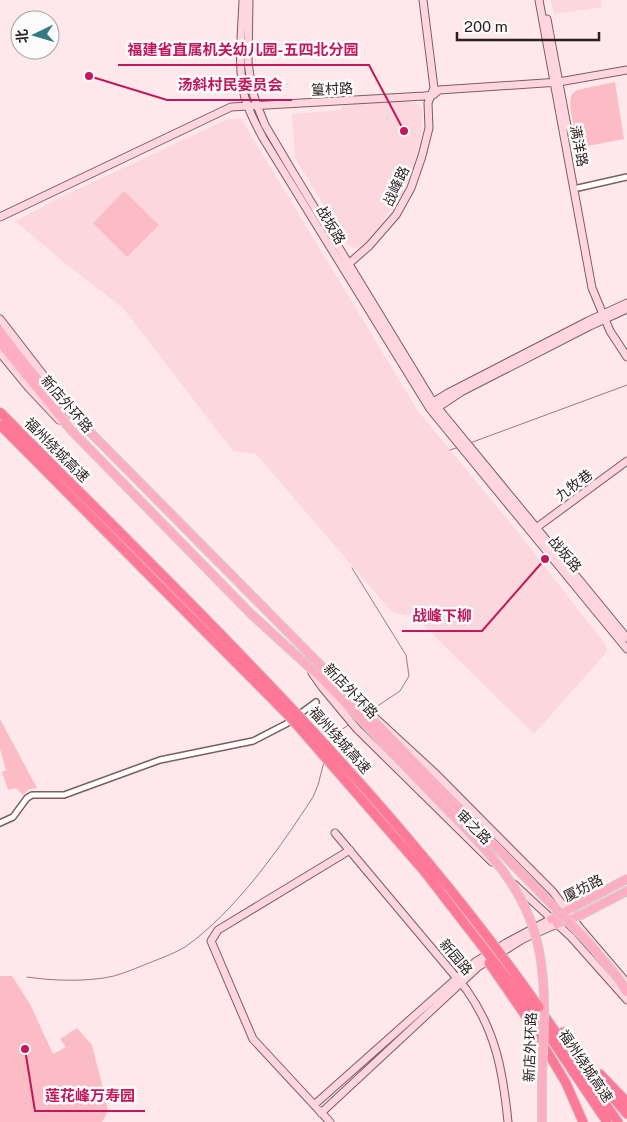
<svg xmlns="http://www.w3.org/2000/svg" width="627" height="1122" font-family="'Public Sans','Noto Sans SC',sans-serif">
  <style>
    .built { fill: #fcd7dd }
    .green { fill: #fbbcc6 }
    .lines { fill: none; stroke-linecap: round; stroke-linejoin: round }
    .stream { stroke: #a6757d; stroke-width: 1 }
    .street-casing { stroke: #7b5c61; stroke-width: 8 }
    .secondary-casing { stroke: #7b5c61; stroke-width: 9 }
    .primary-casing { stroke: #d0cece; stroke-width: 10 }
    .highway-casing { stroke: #d0cece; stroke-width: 11 }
    .street { stroke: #fff; stroke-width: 5 }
    .secondary { stroke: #ffd6e0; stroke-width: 7 }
    .primary { stroke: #ffaec1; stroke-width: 8 }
    .highway { stroke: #ff7897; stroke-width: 9 }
    .primary-bridge-casing { stroke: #d0cece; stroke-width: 10; stroke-linecap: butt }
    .highway-bridge-casing { stroke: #d0cece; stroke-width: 11; stroke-linecap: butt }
    .primary-bridge { stroke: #ffaec1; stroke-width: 8 }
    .highway-bridge { stroke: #ff7897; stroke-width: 9 }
    .labels { text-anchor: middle; stroke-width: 5; stroke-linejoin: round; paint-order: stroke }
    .street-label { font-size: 14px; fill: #2b1e20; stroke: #fcfcfc }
    .leader { fill: none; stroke: #c2185b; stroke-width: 2 }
    .callout-dot { fill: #c2185b; stroke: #fcfcfc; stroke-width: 2 }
    .callout-label { font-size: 15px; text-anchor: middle; font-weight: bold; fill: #c2185b; stroke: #fcfcfc; stroke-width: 5; stroke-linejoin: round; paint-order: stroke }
  </style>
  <rect width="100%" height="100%" fill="#fee8eb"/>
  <path class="built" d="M551 0H601L602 7 554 14Z
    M410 100 418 104 423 112 420 142 415 163 399 202 388 213 379 229 364 246 359 248 351 247 348 245 295 158 292 114 341 110V106Z
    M228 119H241L243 122 418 411 517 531 605 644 607 649 605 654 534 734 414 616 403 615 392 612 256 454 233 451 123 308 67 265 15 221 61 197Z"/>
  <path class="green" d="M615 82 624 139 577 148 570 105 571 95 577 90Z
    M124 191 159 225 127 257 93 223Z
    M0 719 37 788 29 789 23 795 16 788 8 790 2 772 6 770 0 749Z
    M0 976H12L30 1004 53 1054 66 1047 60 1039 77 1028 92 1045 108 1109 107 1113 102 1122H0Z"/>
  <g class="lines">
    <path class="stream" d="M470 443 627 385
      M450 450 459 447
      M352 568 406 655 409 676 400 691 370 711
      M331 745 341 730 350 724
      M27 977C53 981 89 982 114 976 128 972 141 966 154 961 164 957 175 953 185 947 235 912 280 848 313 797L318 785 324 762"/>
    <defs>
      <path id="street" d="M578 188 627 177
        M0 823 13 817 27 798 32 795H64L160 760 253 741 286 724 316 702"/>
      <path id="secondary" d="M243 0C242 30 237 69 245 98 249 112 256 125 263 138L430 409 627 649
        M249 0 248 62 252 90 257 105 265 125 291 169 433 402 627 638
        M539 0 592 288 610 331 627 357
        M547 19 567 126
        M0 217 231 107 424 96 433 95 439 90 559 82 627 70
        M345 267 369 246 396 215 411 188 422 156 429 128 428 103 434 88 423 0
        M0 319 44 376 84 423
        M0 353 28 387 59 420
        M430 404 448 393 588 321 627 303
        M434 410 461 392 590 326 627 309
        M536 528 627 461
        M312 673 322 687 357 729 492 862
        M371 714 435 773 553 892 580 928 627 983
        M335 833 466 989C496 1031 503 1072 508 1122
        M514 884 571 937 627 1000
        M314 1105 475 962 506 943 551 919
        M321 1113 478 967 523 939 557 924
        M330 1122 253 1039 211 941 218 930 350 850"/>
      <path id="primary" d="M0 331C27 368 57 403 92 434L350 695 361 708
        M0 343 71 430 251 614 319 676 355 713
        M551 919 627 879
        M557 924 581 915 627 891
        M542 1081V1122"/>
      <path id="highway" d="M541 1011 618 1122
        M533 1012 607 1122
        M527 1018 566 1083 583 1122
        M563 1032 600 1082 627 1114
        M600 1074 627 1102"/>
    </defs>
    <use href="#street" class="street-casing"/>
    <use href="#secondary" class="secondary-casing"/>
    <use href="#primary" class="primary-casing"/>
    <use href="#highway" class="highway-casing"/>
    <use href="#street" class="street"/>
    <use href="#secondary" class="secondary"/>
    <use href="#primary" class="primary"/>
    <use href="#highway" class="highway"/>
    <defs>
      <path id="primary-bridge" d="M361 708 588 942 618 978 627 992
        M355 713C383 743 412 773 441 803 479 842 520 880 535 934 549 981 543 1032 542 1081"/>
      <path id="highway-bridge" d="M0 412C188 602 385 787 539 1007
        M0 425 289 716 424 871 533 1012
        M489 963 527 1018"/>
    </defs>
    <use href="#primary-bridge" class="primary-bridge-casing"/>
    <use href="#highway-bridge" class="highway-bridge-casing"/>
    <use href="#primary-bridge" class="primary-bridge"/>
    <use href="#highway-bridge" class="highway-bridge"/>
  </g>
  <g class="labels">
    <g class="street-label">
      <text transform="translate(332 89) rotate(-3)" y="5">篁村路</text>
      <text transform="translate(579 146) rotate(79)" y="5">满洋路</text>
      <text transform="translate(396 186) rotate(-65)" y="5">战峰路</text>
      <text transform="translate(331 225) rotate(59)" y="5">战坂路</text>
      <text transform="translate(67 404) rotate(49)" y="5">新店外环路</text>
      <text transform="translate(57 450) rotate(45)" y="5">福州绕城高速</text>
      <text transform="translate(574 485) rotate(-36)" y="5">九牧巷</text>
      <text transform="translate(565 554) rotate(50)" y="5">战坂路</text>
      <text transform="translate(351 691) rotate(46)" y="5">新店外环路</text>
      <text transform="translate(340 740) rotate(48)" y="5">福州绕城高速</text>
      <text transform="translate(474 827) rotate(45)" y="5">审之路</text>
      <text transform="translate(583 888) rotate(-27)" y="5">厦坊路</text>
      <text transform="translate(456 957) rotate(50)" y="5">新园路</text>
      <text transform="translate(530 1047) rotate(-88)" y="5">新店外环路</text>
      <text transform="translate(586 1066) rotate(56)" y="5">福州绕城高速</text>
    </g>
  </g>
  <path class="leader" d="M404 131L369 65H118M89 76L167 100H292M545 559L482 631H402M25 1049L35 1111H145"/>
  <g class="callout-dot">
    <circle cx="404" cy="131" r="5"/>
    <circle cx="89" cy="76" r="5"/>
    <circle cx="545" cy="559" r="5"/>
    <circle cx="25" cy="1049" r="5"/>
  </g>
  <g class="callout-label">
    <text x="243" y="55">福建省直属机关幼儿园-五四北分园</text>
    <text x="230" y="90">汤斜村民委员会</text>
    <text x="442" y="621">战峰下柳</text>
    <text x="90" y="1101">莲花峰万寿园</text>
  </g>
  <g transform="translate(35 35) rotate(265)"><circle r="24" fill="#fcfcfc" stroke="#a8a3a4"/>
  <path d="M0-4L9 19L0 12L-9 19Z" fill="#347b86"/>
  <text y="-8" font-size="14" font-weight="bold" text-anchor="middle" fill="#2b1e20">北</text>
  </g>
  <path d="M457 32v8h142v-8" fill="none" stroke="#2b1e20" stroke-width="2.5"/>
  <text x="464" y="32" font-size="15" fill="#2b1e20" stroke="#fcfcfc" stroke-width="4" paint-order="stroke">200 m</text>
</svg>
